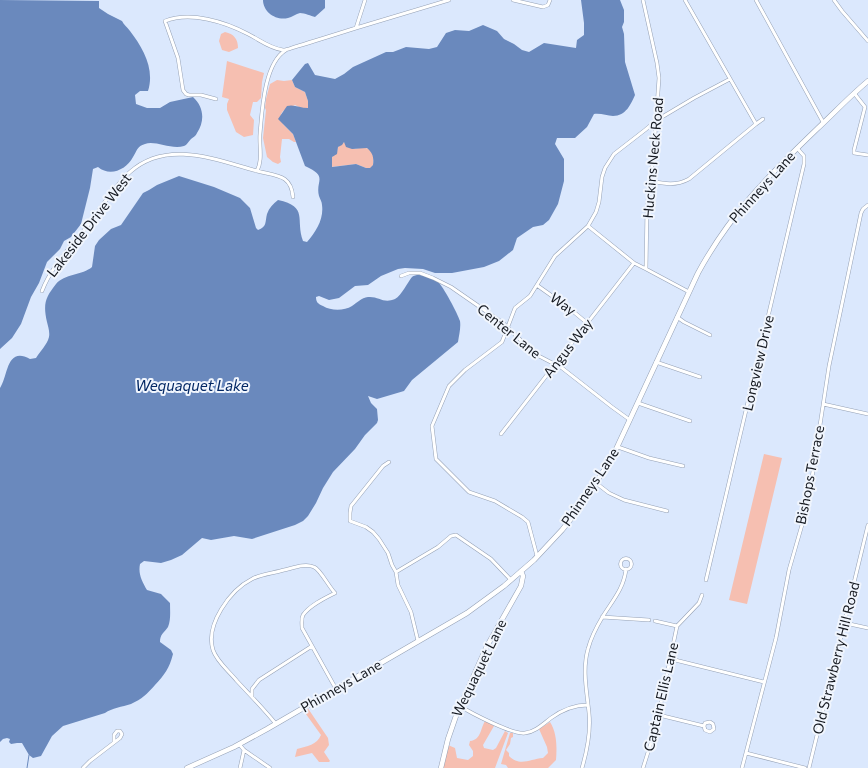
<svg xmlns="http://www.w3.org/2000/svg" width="868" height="768" font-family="Commissioner,sans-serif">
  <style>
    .green { fill: #f6bfb1 }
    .water { fill: #6a89bd; fill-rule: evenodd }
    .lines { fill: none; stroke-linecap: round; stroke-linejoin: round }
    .stream { stroke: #6a89bd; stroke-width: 1 }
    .minor-casing { stroke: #95a1b5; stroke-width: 4 }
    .secondary-casing { stroke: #95a1b5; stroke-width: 5.5 }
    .minor { stroke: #fff; stroke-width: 3 }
    .secondary { stroke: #fff; stroke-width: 4.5 }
    .labels { text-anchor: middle; stroke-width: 4; stroke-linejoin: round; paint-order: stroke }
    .street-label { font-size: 14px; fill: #151920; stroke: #f0f5fd }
    .water-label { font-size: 15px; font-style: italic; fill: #022764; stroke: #f0f5fd }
  </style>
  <rect width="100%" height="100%" fill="#dbe8fd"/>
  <path class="green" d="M225 32C234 34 238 39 238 48L229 52 222 50 219 41 221 34Z
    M227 61 264 73 262 82 261 98 257 102H253L250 115 254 120 253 135 244 137 236 132 227 110V104L229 99 222 97Z
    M277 80 284 81 292 80 295 87 305 92 308 101V108H301L295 105 283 111 281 114 283 124 293 134 296 142H294L289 139H282L280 157 281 162 278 164 273 162 267 157 263 138 266 110 265 108 266 99 270 84Z
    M344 142 355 149C369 145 375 150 373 165L371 168H366L356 164 331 167 332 157 337 152 338 147Z
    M764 454 782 458 747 604 729 600Z
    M307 707 328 738 329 745 324 752 330 761 329 762H319L312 753 295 757 297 749C307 746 317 745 321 735L303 710Z
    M486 720 494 726 483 745 484 748 493 750 496 748 505 731 508 733 495 768H443L448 745 455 748 457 758 468 760 473 756V751L469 745 470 741C482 740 480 727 486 720Z
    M550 722C557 733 557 747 556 760L548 768H508L506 765 501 764 510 733H513V737L511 738 510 744 506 750 509 753V756C520 767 530 759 543 758L548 753 547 747 539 729Z"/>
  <path class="water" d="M0 0 99 1V8L108 14 122 21C124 25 127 27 130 31 143 48 155 69 148 91H140L135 95 136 104 147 108H160L170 102 193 97C204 107 205 121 197 133 196 136 193 137 191 139 188 142 187 145 184 146 171 150 155 140 145 144 137 146 137 151 133 157 126 170 110 177 98 167L93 169 90 188 81 224 71 237 64 241 60 249 47 262 39 283 31 297 21 324 12 338 0 349Z
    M263 0H325V8L315 17C311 16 305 13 300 13 296 14 292 17 288 18 276 21 263 12 263 0Z
    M581 0H620L624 10V22L622 27 624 34 625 62 635 95C631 104 626 116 613 116 607 116 601 113 594 114L587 127 575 138H557L555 144 564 159V181L558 204 549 220 543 225 533 227 517 238 513 250 499 261 484 267 452 273H435L423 269 405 268 398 269 381 276 368 285 355 286 339 298 329 300 319 296 316 297C316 302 318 304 323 306 331 311 344 311 352 306 358 302 361 298 368 297 379 296 383 304 395 299 402 295 407 283 412 277 419 272 432 278 438 282 443 286 458 314 460 321 461 328 459 335 458 342L412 380 404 391 377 399 368 396 371 403 377 409 378 420 377 423 365 435 355 449 333 472 323 488 316 503 308 516 303 521 295 525 252 539 234 536 211 540 202 538 182 555 171 560 161 563 144 561 140 564C138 574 142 581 147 590L161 594 170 603C170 611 171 620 168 627 164 633 160 634 160 642L171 650 173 654C169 669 165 674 155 685 147 694 142 699 131 704 122 707 112 708 105 713L63 726 52 736 41 756 33 758 29 755 22 743H17L11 744 9 742 10 739 7 738 3 739 0 742V388C8 377 6 346 30 359L36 358C40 351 47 345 49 337 50 332 48 326 47 322 43 304 45 298 56 284 64 274 83 275 92 267L95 246 99 240 111 229 121 225 143 193 149 190 157 185 179 176 214 187 240 198 250 208 256 228 258 230C267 227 265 222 267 214 269 208 273 204 278 200 309 207 295 219 303 241L307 242C316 232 324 219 322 205 322 202 320 199 319 196 315 180 329 177 305 166L293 134 278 119 287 106C294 104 300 108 308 108V101L305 92 295 87 292 80 305 64 308 63 315 75 335 79 344 74 353 67 386 52H393L406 47 429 49 437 47 446 33 455 30 469 31 483 25 497 31 504 39 514 44 522 50 529 52 544 43 576 48 577 40 584 35V23ZM344 142 346 147 352 149 367 148C373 153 374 158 373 165L370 168H366L356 164 332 167V157L337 154 338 147 342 145Z"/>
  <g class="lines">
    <path class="stream" d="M27 768 29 755"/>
    <defs>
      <path id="minor" d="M513 0 543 7 548 5 550 0
        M643 0 657 63 659 78 654 149 647 207 646 269 689 292
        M756 0 823 122
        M834 0 842 11 868 41
        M356 28 449 0
        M854 93 865 107 854 150V153L868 155
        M216 99 201 95H189L186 94 183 90 178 58 165 21C191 11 225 22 248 34 260 40 269 48 283 50 288 50 293 47 298 46 318 40 337 34 356 28L365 0
        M756 124 763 119
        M257 171C276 176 291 174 293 197
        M651 181C665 184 676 186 689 179L756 124 685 0
        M588 226 596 212 599 202 602 177 605 168 614 154 645 130 657 120 694 98 730 79
        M401 276 409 273H420L433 278 451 287 503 323 535 354 562 368 612 407 630 420
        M538 286 569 308 587 323
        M42 291C52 265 72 246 89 224 102 207 114 186 130 172 167 139 216 160 257 171 263 159 259 147 260 134 262 111 264 63 286 50
        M677 317 684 322 710 335
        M656 362 700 377
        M638 403 690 421
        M823 404 868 414
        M501 434 634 263
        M618 447 649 458 683 466
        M389 462 383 466 351 506 350 513V521L366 527 373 532 379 539 388 553 392 565 396 572 398 585 411 612 418 641
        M596 483 609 493 624 500 667 511
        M537 556 528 522 522 517 495 501 469 492 436 459 432 426 449 386 465 370 502 342 515 308 530 296 555 256 588 226 634 263 646 269
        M620.5 564a5.5 5.5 0 1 1 11 0a5.5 5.5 0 1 1-11 0Z
        M396 572 438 547 451 536 456 535 491 559 511 580
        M706 580 804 164V156L797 148
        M602 617 649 620
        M655 621 677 626
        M845 623 868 628
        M677 626 699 603 702 595
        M671 659 764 682
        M252 697V689L259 680 312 646
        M460 706C471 713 513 735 525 733 535 732 543 724 551 718 562 710 574 705 588 705
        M659 715 704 726 705 723 710 722 713 724 714 729 710 732 705 730 704 726
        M276 724C264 709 250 695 237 681 229 671 217 662 213 650 205 625 230 590 252 579 261 574 274 573 284 570 293 568 305 563 314 567 320 569 329 587 335 593 325 598 310 605 303 615 301 619 302 624 302 628L336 689
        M239 744 244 750 270 768
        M746 753 805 768
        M83 768 90 761 120 738 122 734 120 731H117L114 735V742
        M240 768 244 750
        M582 768C587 751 591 732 589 713 587 692 582 670 588 649 591 637 597 626 603 616 613 600 624 588 626 569
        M643 768 656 727 677 626
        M742 768 776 638 789 570 808 504 829 366 861 213 863 209 868 205
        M809 768 868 525"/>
      <path id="secondary" d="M187 768 234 747 267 729 467 613 504 586 534 560 562 530 578 510 612 458 698 273C730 214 769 175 817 129 834 113 850 96 868 81
        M441 768 448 739 457 713 487 646 521 586 523 576 521 571"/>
    </defs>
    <use href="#minor" class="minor-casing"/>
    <use href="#secondary" class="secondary-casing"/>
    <use href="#minor" class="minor"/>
    <use href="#secondary" class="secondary"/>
  </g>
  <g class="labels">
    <g class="street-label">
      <text transform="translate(653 158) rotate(-85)" y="5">Huckins Neck Road</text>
      <text transform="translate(762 187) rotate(-48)" y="5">Phinneys Lane</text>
      <text transform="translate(89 225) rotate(-52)" y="5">Lakeside Drive West</text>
      <text transform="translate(563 304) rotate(36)" y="5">Way</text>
      <text transform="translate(509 331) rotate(39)" y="5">Center Lane</text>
      <text transform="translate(568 348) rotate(-52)" y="5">Angus Way</text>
      <text transform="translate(758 363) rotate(-77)" y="5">Longview Drive</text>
      <text transform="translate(810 475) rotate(-79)" y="5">Bishops Terrace</text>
      <text transform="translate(590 487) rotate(-56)" y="5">Phinneys Lane</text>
      <text transform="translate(836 658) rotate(-76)" y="5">Old Strawberry Hill Road</text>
      <text transform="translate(479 668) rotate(-64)" y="5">Wequaquet Lane</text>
      <text transform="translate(341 686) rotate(-30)" y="5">Phinneys Lane</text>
      <text transform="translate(661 697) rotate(-77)" y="5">Captain Ellis Lane</text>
    </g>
    <g class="water-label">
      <text x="192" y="391">Wequaquet Lake</text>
    </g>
  </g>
</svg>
